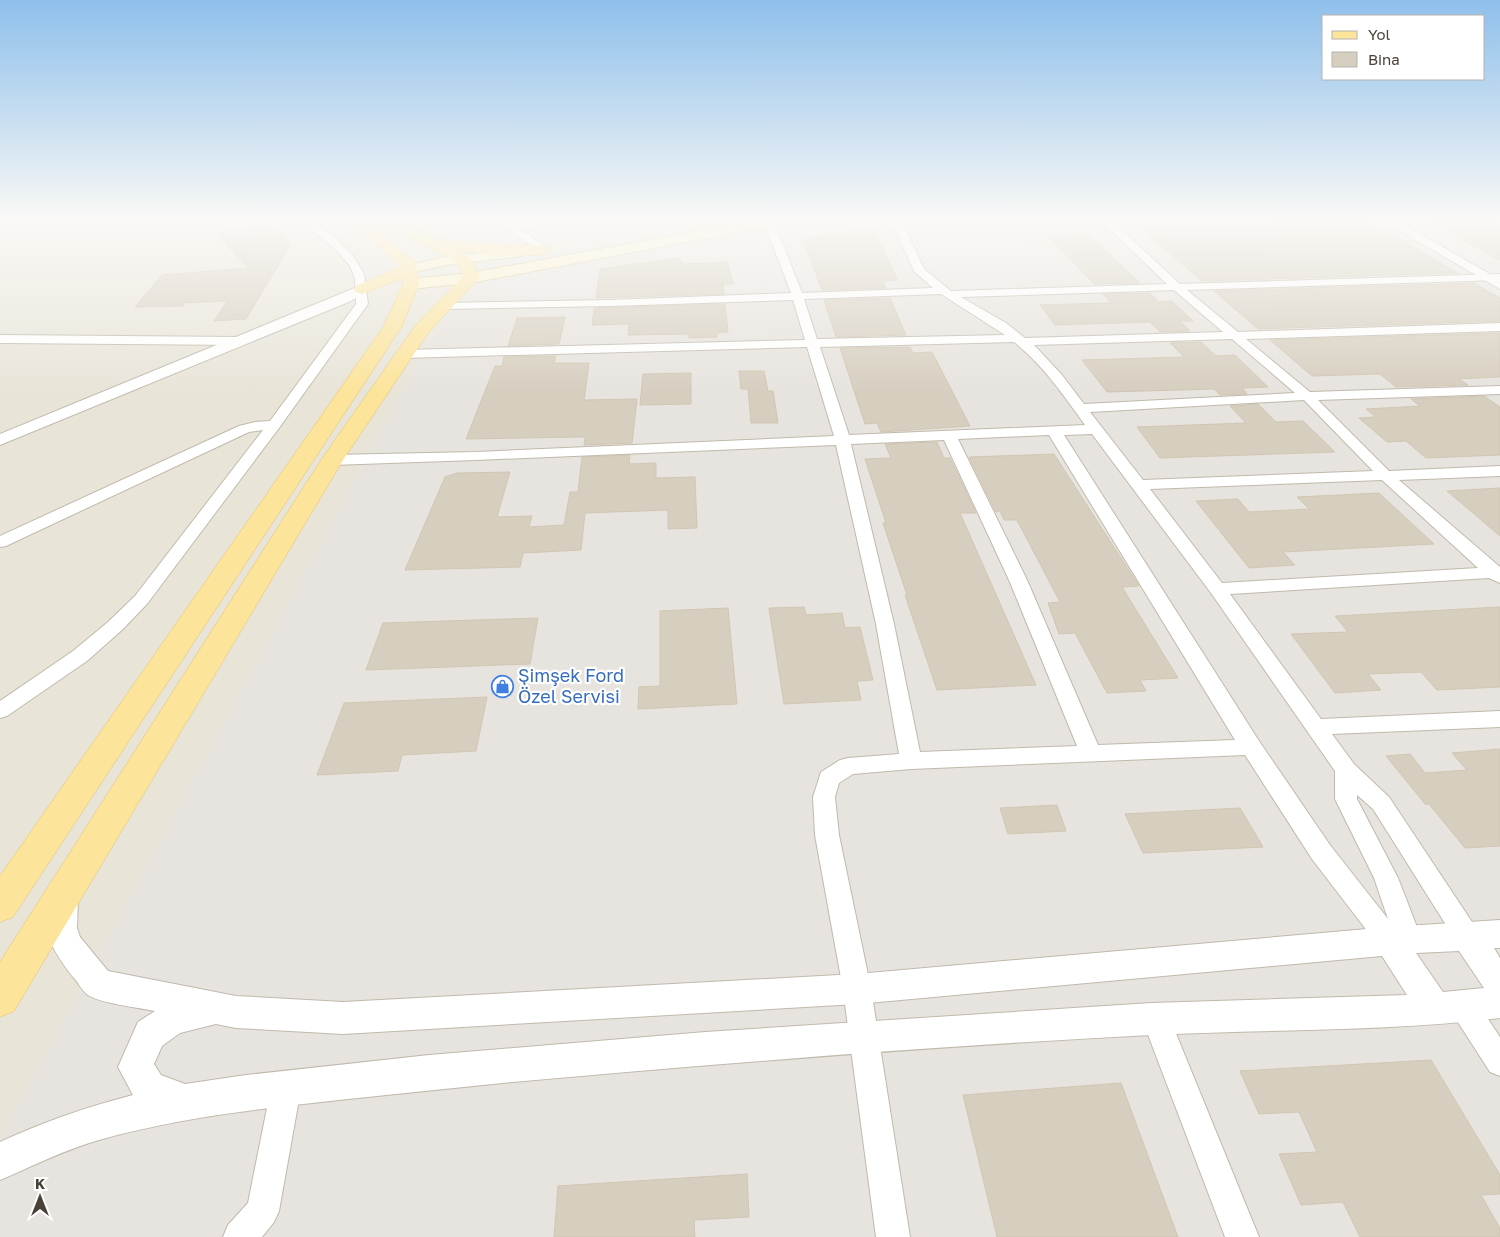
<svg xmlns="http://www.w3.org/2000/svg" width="1500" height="1237" font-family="'Golos Text',sans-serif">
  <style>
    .residential { fill: #e8e4d8 }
    .industrial { fill: #e7e3de }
    .building { fill: #d6cebf; stroke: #d1c6b2 }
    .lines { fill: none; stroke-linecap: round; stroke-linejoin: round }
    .minor-casing { stroke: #c0baac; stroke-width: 2 }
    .tertiary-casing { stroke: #c0baac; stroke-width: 2 }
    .secondary-casing { stroke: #d3c69a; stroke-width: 2 }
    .primary-casing { stroke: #e2c26a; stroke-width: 1 }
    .minor { fill: #fff; fill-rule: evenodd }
    .tertiary { fill: #fff; fill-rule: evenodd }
    .secondary { fill: #fef3ca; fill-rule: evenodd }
    .primary { fill: #fce49b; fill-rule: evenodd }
    .labels { text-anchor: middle; stroke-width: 4.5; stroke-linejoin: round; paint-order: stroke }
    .shop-label { font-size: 18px; fill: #366cbe; stroke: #fff; text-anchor: start }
  </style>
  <rect width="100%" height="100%" fill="#f4f2ea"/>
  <path class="residential" d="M0 220H735L471 264 0 1138Z"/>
  <path class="industrial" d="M735 220H1500V1237H0V1138L471 264Z"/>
  <path class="building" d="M1131 220H1367L1458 273 1202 281Z
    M1426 220H1500V260Z
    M271 224 291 244 246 319 214 321 227 301 184 303 183 306 135 307 162 275 248 268 216 234Z
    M872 228 898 280 883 281 886 288 822 290 803 239Z
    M1088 234 1140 283 1094 284 1047 235Z
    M677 258 684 264 728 262 733 284H723L724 294 596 298 600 269Z
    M1474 283 1500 298V321L1258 329 1214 291Z
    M1150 293 1159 302 1172 301 1193 321H1180L1190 331 1160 332 1150 322 1055 325 1040 305 1111 303 1103 294Z
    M890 298 906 335 836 337 824 300Z
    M725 304 728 332 717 333V337L689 338V334L628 335 629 324 592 325 594 308Z
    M565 317 559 344 508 346 517 318Z
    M1500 333V377L1459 379 1468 385 1396 387 1380 374 1312 376 1270 340Z
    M1201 342 1216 356 1235 355 1268 387 1242 388 1247 394 1220 395 1214 389 1107 392 1082 360 1184 357 1170 343Z
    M910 347 913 353 932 352 970 426 881 432 877 423 865 424 840 348Z
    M556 356 554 363H589L584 400 637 399 632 443 584 445 585 437H579L466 439 495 366H502L504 357Z
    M739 371H764L768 391H773L778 423H751L748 389H741Z
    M691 373V404L640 405 643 374Z
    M1484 396 1500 407V455L1426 458 1406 441 1387 442 1359 418 1376 417 1366 409 1420 406 1411 399Z
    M1258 404 1276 422 1303 421 1335 452 1160 458 1137 427 1246 423 1230 406Z
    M937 442 944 458H950L976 513H960L1036 685 937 690 905 595H907L883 523H886L865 459 891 458 885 444Z
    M1054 454 1139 586 1122 587 1178 678 1140 680 1146 691 1107 693 1075 633 1059 634 1048 603 1060 602 1017 520H1004L1000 511 996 512 969 457Z
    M630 455 629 464 656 463V478L695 477 697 528 668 529V510L585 513 581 550 523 553 520 567 405 570 445 477 457 473 510 472 497 517 532 516 529 527 564 525 570 492H578L582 457Z
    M1500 488V536L1447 491Z
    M1379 493 1434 544 1283 552 1295 565 1249 568 1196 501 1238 499 1249 512 1309 509 1297 497Z
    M804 607 806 615 842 613 845 628 860 627 873 680 857 681 861 700 784 704 769 608Z
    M1500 607V687L1437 690 1421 672 1368 674 1381 690 1335 693 1291 634 1348 632 1335 616Z
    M728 608 737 704 638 709 639 687 660 686V611Z
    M538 618 530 664 366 670 383 623Z
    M487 697 476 751 402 755 398 771 317 775 344 703Z
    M1500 749V846L1465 848 1429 804H1425L1386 756 1410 754 1425 773 1467 770 1452 753Z
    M1057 805 1066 831 1008 834 1000 808Z
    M1240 808 1263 847 1143 853 1125 814Z
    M1431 1060 1500 1175V1194L1481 1195 1500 1228V1237H1360L1343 1202 1301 1205 1279 1154 1317 1152 1299 1112 1259 1114 1240 1071Z
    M1121 1083 1178 1237H997L963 1095Z
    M747 1174 749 1217 694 1220 695 1237H554L558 1186Z"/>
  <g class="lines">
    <defs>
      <path id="minor" d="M300 220H312L335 238 354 257 364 274 368 304 279 428 147 604 122 630 87 661 7 716 0 718V701L73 651 108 622 135 596 263 430 249 432 6 546 0 547V536L239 426 255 422 270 421 356 304 355 279 350 266 335 249Z
        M495 220H508L514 224 537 220H560L555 223 521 229 546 248 547 250 542 253Z
        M719 220H729V221L724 224Z
        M765 220H773L774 222 802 293 933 288 914 271 891 220H901L924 269 951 291 1167 284 1100 220H1111L1180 284 1500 274V280L1187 290 1238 332 1500 323V331L1246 339 1310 392 1500 386V394L1318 400 1389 471 1500 466V476L1399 480 1500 567V583L1489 578 1230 594 1321 719 1500 711V727L1332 734 1354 764 1389 797 1476 928 1480 936 1476 944 1467 948 1458 944 1373 809 1357 795V799L1398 878 1422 940 1418 948 1409 952 1400 948 1390 953 1381 949 1312 859 1245 755 911 769 853 774 839 783 835 797 839 835 871 989 910 1237H876L843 989 815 835 813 797 821 772 840 760 848 758 899 754 876 624 836 445 476 460 332 465 327 463 324 460 327 457 332 455 476 452 834 436 807 347 404 358 398 354 404 350 805 340 793 300 611 306 446 309 440 306 446 303 611 300 791 293 764 222ZM1174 290 1223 332 1025 338 1006 323 961 297ZM941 294 1005 335 817 339 804 299ZM1232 339 1295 393 1084 404 1062 375 1034 345ZM1014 342C1043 365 1064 396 1085 425L849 435 820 347ZM1304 400 1373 471 1143 480 1090 412ZM1092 434 1211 593 1335 771V799L1374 878 1388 919 1330 845 1259 741 1064 435ZM1049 435 1235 740 1098 745 1027 580 958 439ZM944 440 1009 580 1077 746 920 752 894 624 851 444ZM1382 480 1478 568 1222 583 1150 489Z
        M0 335 240 337 246 341 240 345 0 343Z
        M1464 994 1474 998 1500 1037V1076L1490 1072 1454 1016 1450 1007 1454 998Z
        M1156 1006 1166 1009 1259 1237H1225L1142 1019 1146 1009Z
        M286 1073 296 1078 301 1088 279 1211 274 1222 262 1237H223L228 1225 248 1203 271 1088 276 1078Z"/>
      <path id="tertiary" d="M0 220H52L46 223 0 226Z
        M1381 220H1396L1500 280V289Z
        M362 285 367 286 369 289 351 301 0 445V434Z
        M63 886 74 890 78 899 77 928 80 937 108 971 236 996 343 1002 857 974 1390 927 1500 920V948H1494L1500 958V1018C1384 1032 1267 1029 1151 1035 938 1046 725 1063 513 1082 455 1088 397 1094 339 1100 258 1109 177 1118 99 1140 64 1150 33 1166 0 1180V1142C43 1122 87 1107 133 1095L118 1067 138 1022 155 1011C140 1008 99 1003 88 995 82 991 78 982 73 977 52 950 36 924 52 890ZM1459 951 1484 988 1443 992 1416 953ZM1382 956 1407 995 1151 1003 705 1032 429 1055 246 1075 185 1084 161 1075 154 1064 162 1046 180 1033 216 1024 236 1028 343 1034 857 1004Z"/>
      <path id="secondary" d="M757 220H787L780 224 471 283 411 289 406 287 403 284 406 281 411 279 471 273Z
        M517 249 522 250 524 253 522 256 446 265 410 273 405 272 403 269 405 266 446 257Z"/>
      <path id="primary" d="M349 220H365L416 263 419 284 402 326 13 917 0 922V876L384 326 403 284 402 278 362 294 356 292 354 289 356 286 401 267 400 265Z
        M381 220H399L438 241 443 240 493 245H542L547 247 550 250 547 253 542 255H493L458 250C473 257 475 262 479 278L428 333 343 460 14 1011 0 1017V962L321 460 415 326 463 277 458 262 417 242Z"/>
    </defs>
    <use href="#minor" class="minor-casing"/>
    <use href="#tertiary" class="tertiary-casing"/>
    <use href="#secondary" class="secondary-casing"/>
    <use href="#primary" class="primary-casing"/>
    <use href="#minor" class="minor"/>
    <use href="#tertiary" class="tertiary"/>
    <use href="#secondary" class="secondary"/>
    <use href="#primary" class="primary"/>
  </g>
  <linearGradient id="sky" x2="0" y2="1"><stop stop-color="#8ebfeb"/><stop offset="0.56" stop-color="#faf9f6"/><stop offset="1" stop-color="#faf9f6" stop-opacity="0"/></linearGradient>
  <rect width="1500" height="393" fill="url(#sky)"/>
  <defs>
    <symbol id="shop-ring" viewBox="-11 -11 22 22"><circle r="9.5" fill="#fff" stroke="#3f7fe0" stroke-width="1.5"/><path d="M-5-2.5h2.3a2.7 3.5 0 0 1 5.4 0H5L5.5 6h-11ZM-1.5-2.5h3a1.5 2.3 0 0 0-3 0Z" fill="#3f7fe0"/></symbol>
  </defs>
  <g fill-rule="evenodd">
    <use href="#shop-ring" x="490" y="674" width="25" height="25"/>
  </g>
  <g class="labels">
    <g class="shop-label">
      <text x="518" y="682">Şimşek Ford<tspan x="518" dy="21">Özel Servisi</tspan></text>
    </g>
  </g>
  <rect x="1322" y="15" width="162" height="65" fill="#ffffff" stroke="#b6b3af"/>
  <rect x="1332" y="31" width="25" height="8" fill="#fce49b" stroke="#b6b3af"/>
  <text x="1368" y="40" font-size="15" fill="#484238">Yol</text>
  <rect x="1332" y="52" width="25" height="15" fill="#d6cebf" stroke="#b6b3af"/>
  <text x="1368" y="65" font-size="15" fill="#484238">Bina</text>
  <g transform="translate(40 1197)" stroke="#ffffff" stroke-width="4" paint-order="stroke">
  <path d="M0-4L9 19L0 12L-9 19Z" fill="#484238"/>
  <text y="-8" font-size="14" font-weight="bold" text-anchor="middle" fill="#484238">K</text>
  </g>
</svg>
